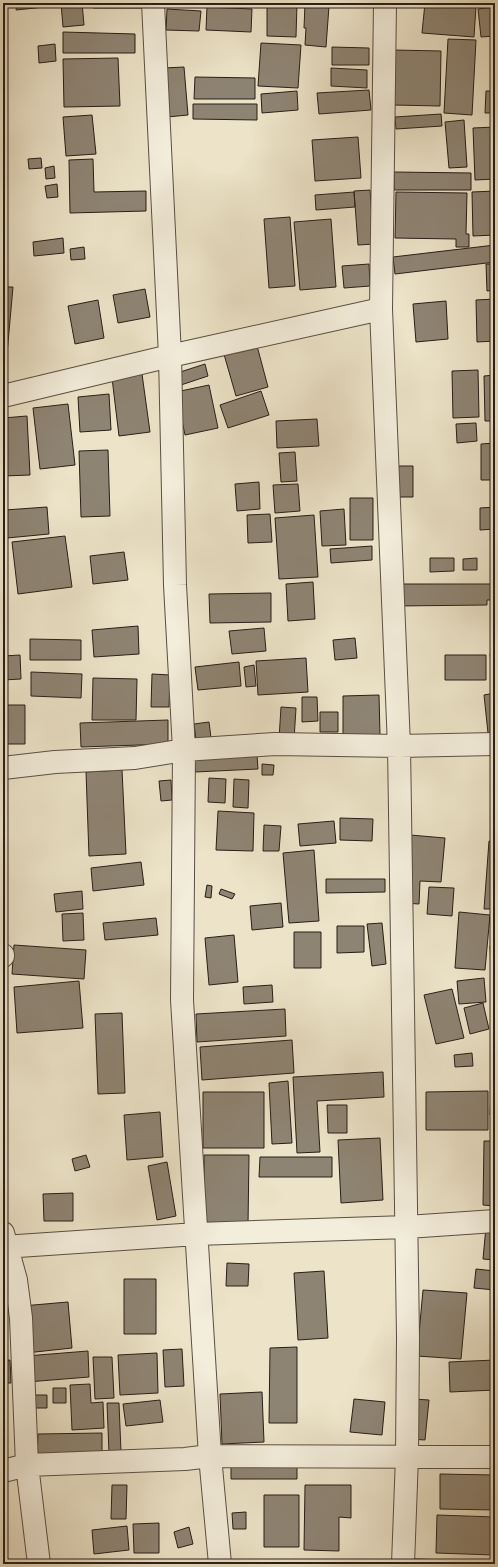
<svg xmlns="http://www.w3.org/2000/svg" width="498" height="1567" font-family="'IM FELL Great Primer',serif">
  <style>
    .building { fill: #8e8473; stroke: #291e17 }
    .lines { fill: none; stroke-linecap: round; stroke-linejoin: round }
    .minor-casing { stroke: #5a4f43; stroke-width: 24 }
    .minor { stroke: #f3eddb; stroke-width: 22 }
  </style>
  <rect width="100%" height="100%" fill="#ece3c8"/>
  <filter id="stains"><feTurbulence type="fractalNoise" baseFrequency=".005" numOctaves="4"/><feColorMatrix values="0 0 0 0 .2 0 0 0 0 .09 0 0 0 0 .02 0 0 0 .5 -.17"/></filter>
  <radialGradient id="worn" r=".72"><stop offset=".6" stop-color="#630" stop-opacity="0"/><stop offset="1" stop-color="#630" stop-opacity=".3"/></radialGradient>
  <path class="building" d="M17 3H55V6L16 10Z
    M61 3H82L84 25 63 27Z
    M93 3H141V8H93Z
    M267 3H297L296 37 267 36Z
    M425 3 476 6 474 37 422 33Z
    M305 4 329 6 326 47 305 45 306 28H304Z
    M207 7 252 9 251 32 206 30Z
    M495 7V36L481 37 478 9Z
    M167 9 201 11 199 31 166 30Z
    M63 32 135 34V53H63Z
    M448 39 476 40 472 115 444 113Z
    M261 43 301 45 298 88 258 86Z
    M55 44 56 61 39 63 38 46Z
    M332 47 369 48V65H332Z
    M394 50 441 51 440 106 393 105Z
    M118 58 120 106 64 107 63 59Z
    M184 67 188 115 167 117 164 68Z
    M331 68 367 70V88L331 86Z
    M195 77 255 78V99H194Z
    M369 90 371 110 319 114 317 93Z
    M297 91 298 110 262 113 261 94Z
    M486 91H495V113H485Z
    M193 104H257V120L193 119Z
    M441 114 442 126 396 129 395 117Z
    M92 115 96 154 66 156 63 117Z
    M464 120 467 167 449 168 445 122Z
    M495 127V179L475 180 473 128Z
    M358 137 361 178 315 181 312 140Z
    M41 158 42 168 29 169 28 159Z
    M93 159 94 192 146 191V211L70 213 69 160Z
    M54 166 55 178 46 179 45 168Z
    M394 172 471 173V190H394Z
    M57 184 58 197 47 198 45 186Z
    M370 190 374 244 358 245 354 191Z
    M495 191V235L473 236 472 192Z
    M354 192 355 207 316 210 315 195Z
    M396 192 467 193 466 234H469V247H456V239L395 238Z
    M290 217 295 286 269 288 264 219Z
    M331 219 336 287 300 290 294 222Z
    M63 238 64 253 34 256 33 242Z
    M495 245V262L395 274 393 257Z
    M84 247 85 259 71 260 70 249Z
    M369 264 370 286 344 288 342 266Z
    M486 264H495V290L487 291Z
    M3 287H13L4 387H3Z
    M145 289 150 317 118 323 113 295Z
    M495 299V341L477 342 476 300Z
    M98 300 104 338 75 344 68 306Z
    M446 301 448 339 416 342 413 304Z
    M256 342 268 387 236 396 223 351Z
    M205 364 208 376 178 386 174 374Z
    M478 370 479 417 453 418 452 371Z
    M142 374 150 432 119 436 112 378Z
    M495 375V421H485L484 376Z
    M209 385 218 428 185 435 176 392Z
    M261 391 269 415 228 428 220 405Z
    M109 394 111 430 80 432 78 397Z
    M68 404 75 465 40 469 33 408Z
    M27 416 30 475 3 476V418Z
    M317 419 319 446 277 448 276 421Z
    M476 423 477 441 457 443 456 424Z
    M495 443V480H481V444Z
    M108 450 110 516 81 517 79 451Z
    M295 452 297 481 281 482 279 453Z
    M396 466H413V497H396Z
    M259 482 260 509 237 511 235 484Z
    M298 484 300 511 275 513 273 485Z
    M350 498H373V540H350Z
    M47 507 49 534 7 538 5 510Z
    M495 507V529L480 530V508Z
    M344 509 346 545 322 546 320 511Z
    M270 514 272 542 248 543 247 515Z
    M314 515 318 577 279 579 275 518Z
    M65 536 72 587 18 594 12 542Z
    M372 546V560L331 563 330 549Z
    M124 552 128 580 93 584 90 556Z
    M430 558H454V571L430 572Z
    M477 558V570H463V559Z
    M313 582 315 619 288 621 286 584Z
    M398 584H495V600H487V605L398 606Z
    M271 593V622L210 623 209 594Z
    M138 626 139 654 94 657 92 630Z
    M264 628 266 651 232 654 229 631Z
    M355 638 357 658 335 660 333 640Z
    M30 639 81 640V660H30Z
    M495 653V684H494L490 654Z
    M20 655 21 679 3 680V656Z
    M445 655H486V680H445Z
    M306 658 308 692 258 695 256 661Z
    M239 662 241 686 198 690 195 667Z
    M254 665 256 686 246 687 244 667Z
    M31 672 82 674 81 698 31 696Z
    M152 674 170 675 169 707H151Z
    M93 678 137 679 136 720H92Z
    M495 693V732L488 733 484 695Z
    M379 695 380 735 343 736V696Z
    M302 697H317L318 721 302 722Z
    M4 705H25V744H5Z
    M281 707 296 708 294 740 279 739Z
    M320 712H338V732H320Z
    M168 720V744L81 747 80 723Z
    M209 722 211 738 196 740 194 724Z
    M257 755 258 769 195 772 194 758Z
    M262 764 274 765 273 775H262Z
    M122 770 126 854 89 856 86 772Z
    M209 778 226 779 225 803 208 802Z
    M234 779 249 780 248 808 233 807Z
    M171 780 172 800 161 801 159 781Z
    M218 811 254 813 253 851 216 850Z
    M340 818 373 819 372 841 340 840Z
    M334 821 336 843 300 846 298 824Z
    M264 825 281 826 279 851H263Z
    M410 835 445 838 441 882 420 881 419 904 404 903Z
    M489 841 495 842V909H484Z
    M314 850 319 921 289 923 283 853Z
    M141 862 144 885 93 891 91 868Z
    M326 879H385V892L326 893Z
    M207 885 212 886 211 898 205 897Z
    M429 887 454 888 452 916 427 914Z
    M221 889 235 894 232 899 219 894Z
    M82 891 83 909 56 912 54 894Z
    M281 903 283 927 252 930 250 906Z
    M459 912 490 915 485 970 455 968Z
    M83 913 84 940 63 941 62 914Z
    M156 918 158 935 105 940 103 923Z
    M382 923 386 964 372 966 367 924Z
    M337 926H364V952L337 953Z
    M294 932H321V968H294Z
    M234 935 238 982 209 985 205 938Z
    M14 945 86 950 84 979 12 974Z
    M490 946H495V965H491Z
    M484 978 486 1002 459 1004 457 981Z
    M79 981 83 1028 17 1033 14 987Z
    M272 985 273 1002 244 1004 243 987Z
    M452 989 464 1038 436 1044 424 995Z
    M491 994H495V1013H492Z
    M483 1003 489 1029 470 1034 464 1008Z
    M285 1009 286 1036 197 1042 196 1014Z
    M122 1013 125 1093 98 1094 95 1014Z
    M292 1040 294 1073 202 1080 200 1047Z
    M472 1053 473 1066 455 1067 454 1055Z
    M383 1072 384 1097 317 1101 320 1152 297 1153 293 1077Z
    M288 1081 292 1143 272 1144 269 1083Z
    M488 1091V1130H426V1092Z
    M203 1092H264V1148H203Z
    M491 1092H495V1115H490Z
    M327 1105H347V1133H328Z
    M160 1112 163 1157 127 1160 124 1115Z
    M380 1138 383 1200 341 1203 338 1140Z
    M484 1141H495V1206L483 1205Z
    M86 1155 90 1167 75 1171 72 1159Z
    M204 1155H249L248 1225H204Z
    M260 1157H332V1177H259Z
    M167 1162 176 1216 157 1220 148 1166Z
    M73 1193V1221H44L43 1194Z
    M486 1227H495V1260L483 1259Z
    M227 1263 249 1264 248 1286H226Z
    M476 1269 495 1271V1290L474 1288Z
    M324 1271 328 1338 298 1340 294 1273Z
    M124 1279H156V1334H124Z
    M423 1290 467 1293 461 1359 417 1356Z
    M68 1302 72 1348 26 1353 22 1306Z
    M297 1347V1423H269L270 1348Z
    M182 1349 184 1386 165 1387 163 1350Z
    M88 1351 89 1377 27 1382 26 1356Z
    M157 1353 158 1393 120 1395 118 1355Z
    M93 1357H112L114 1398 95 1399Z
    M10 1360 11 1383H3V1361Z
    M495 1360V1390L450 1392 449 1362Z
    M90 1384 91 1403 103 1402 104 1428 72 1430 70 1385Z
    M53 1388H66V1403H53Z
    M262 1392 264 1442 222 1444 220 1394Z
    M29 1395H47V1408H29Z
    M354 1399 385 1402 382 1435 350 1432Z
    M413 1399 429 1400 425 1440 410 1439Z
    M160 1400 163 1422 126 1426 123 1404Z
    M107 1403H119L121 1452 109 1453Z
    M102 1433V1456L37 1457 38 1434Z
    M297 1462V1479H231V1463Z
    M440 1474 495 1475V1510L440 1509Z
    M112 1485H127L126 1519H111Z
    M305 1485H351V1518L339 1517V1551L304 1550Z
    M264 1495H299V1547H264Z
    M3 1511H5L7 1536 3 1537Z
    M246 1512V1529H233L232 1513Z
    M437 1515 495 1517 494 1555 436 1553Z
    M159 1523V1553H134L133 1524Z
    M127 1526 129 1550 94 1554 92 1530Z
    M189 1527 193 1544 178 1548 174 1532Z
    M415 1559 493 1561V1564H415Z"/>
  <g class="lines">
    <defs>
      <path id="minor" d="M153 3 170 356 175 585 184 750 182 1000 210 1456 220 1564
        M385 3 381 309 399 746 408 1337 407 1457 403 1564
        M3 396 170 356 381 309
        M3 768 55 762 135 758 184 750 275 744 399 746 495 744
        M3 955V956
        M3 1233 16 1280 21 1318 27 1465 39 1564
        M3 1247 197 1234 407 1227 495 1221
        M3 1471 27 1465 185 1459 210 1456 495 1457"/>
    </defs>
    <use href="#minor" class="minor-casing"/>
    <use href="#minor" class="minor"/>
  </g>
  <rect width="498" height="1567" fill="none" stroke="#ece3c8" stroke-width="16"/>
  <rect x="4" y="4" width="490" height="1559" fill="none" stroke="#291e17" stroke-width="2"/>
  <rect x="8" y="8" width="482" height="1551" fill="none" stroke="#291e17"/>
  <rect width="100%" height="100%" filter="url(#stains)"/>
  <rect width="100%" height="100%" fill="url(#worn)"/>
</svg>
